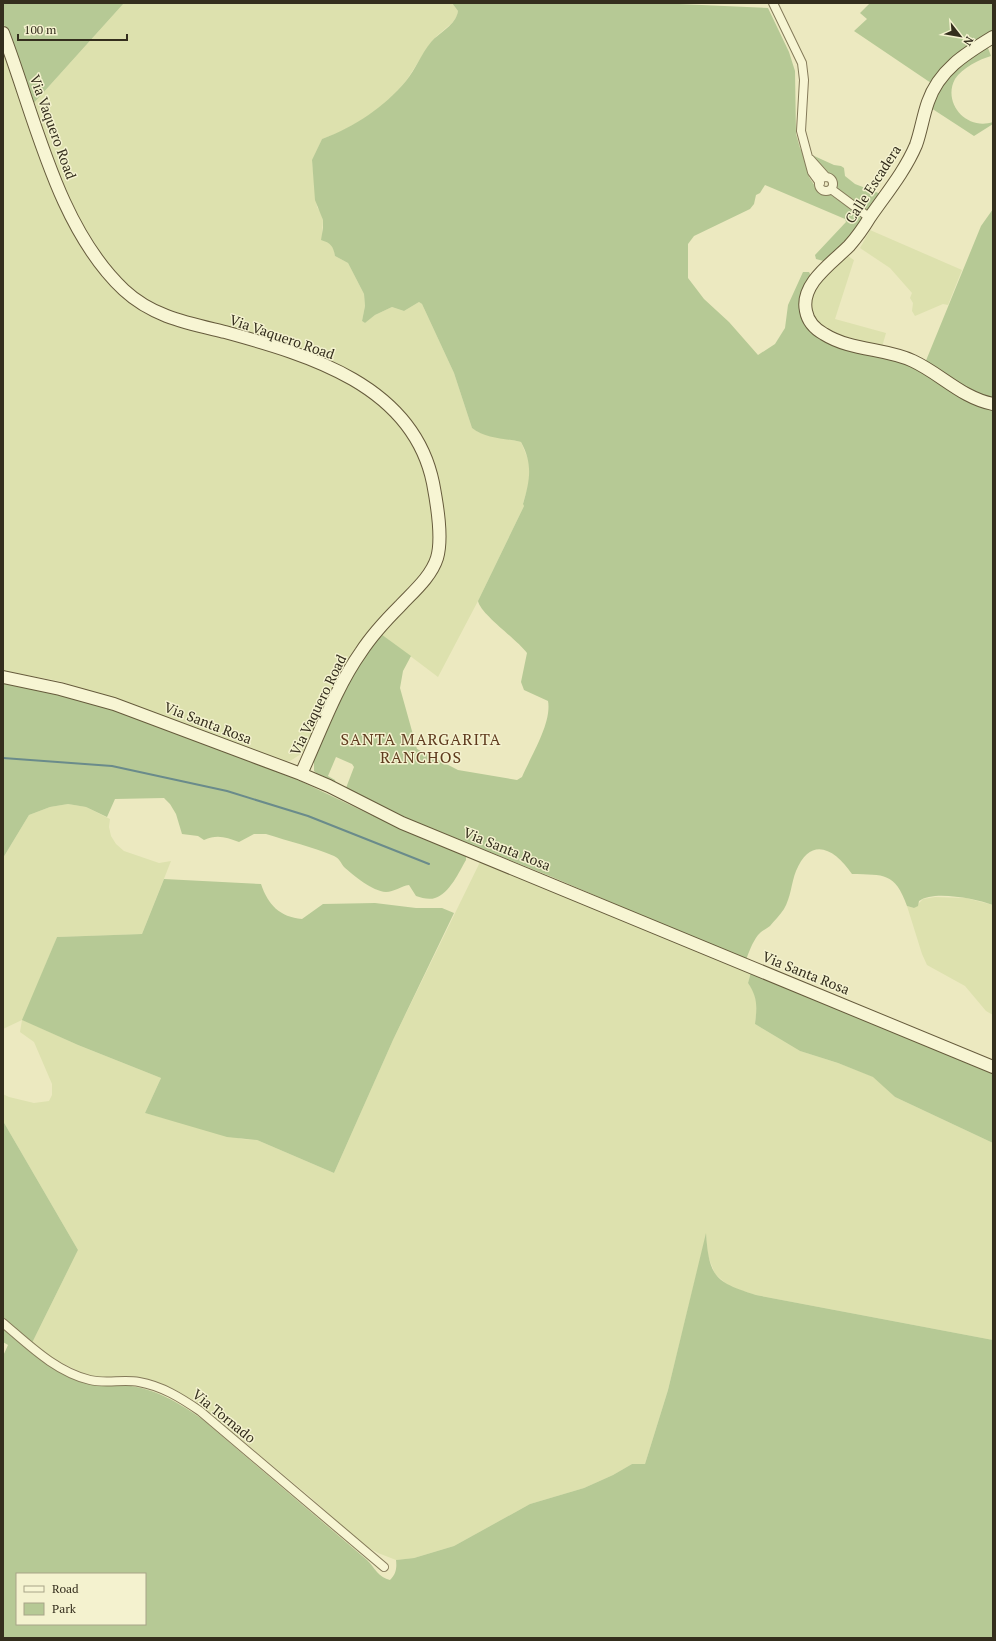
<svg xmlns="http://www.w3.org/2000/svg" width="996" height="1641" font-family="'PT Serif',serif">
  <style>
    .farmland { fill: #dde1ae }
    .green { fill: #b6c995; fill-rule: evenodd }
    .lines { fill: none; stroke-linecap: round; stroke-linejoin: round }
    .stream { stroke: #6a8b8b; stroke-width: 2 }
    .street-casing { stroke: #847a59; stroke-width: 10 }
    .secondary-casing { stroke: #665b3c; stroke-width: 14 }
    .street { stroke: #f7f5d3; stroke-width: 8 }
    .secondary { stroke: #f7f5d3; stroke-width: 12 }
    .labels { text-anchor: middle; stroke-width: 3; stroke-linejoin: round; paint-order: stroke }
    .street-label { font-size: 14px; fill: #342e1d; stroke: #f4f2cf }
    .quarter-label { font-size: 16px; letter-spacing: 1px; fill: #5f3b1e; stroke: #f4f2cf }
  </style>
  <rect width="100%" height="100%" fill="#ece9c0"/>
  <path class="farmland" d="M124 3H452L458 11 457 16 452 23 439 34 431 42 406 81 386 103 364 119 340 132 322 139 312 161 317 207 321 213 323 220 322 235 333 246 335 256 348 263 364 294 365 306 362 321 365 323 375 315 392 307 404 311 419 302 422 304 454 373 472 428 478 432 488 435 521 442 530 464 529 484 523 503 524 506 478 601 438 677 381 634 438 569 426 446 417 430 407 417 367 382 174 315 137 296 98 255 66 196 33 104Z
    M3 45 46 165 127 300 153 317 284 355 338 376 364 390 401 423 421 461 433 506 434 538 433 556 425 571 387 612 311 742 301 754 290 761 285 762 125 703 59 681 3 671Z
    M870 230 962 270 948 305 943 304 915 316 912 311 913 303 910 298 912 293 890 268 860 248Z
    M845 254 854 260 835 319 886 333 882 347 867 345 823 330 811 315V294L821 279Z
    M68 804 86 807 110 819 109 827 111 836 116 844 124 851 159 863 171 861 142 934 57 937 23 1020 78 1045 161 1078 145 1113 242 1139 257 1140 334 1173 393 1040 481 860 751 972 748 983 754 992 757 1005 755 1024 800 1051 838 1063 874 1077 895 1097 993 1143V1340L756 1295 730 1287 715 1274 708 1256 706 1235 668 1390 645 1464H632L613 1475 584 1488 530 1504 454 1546 414 1558 396 1560 378 1553 364 1545 309 1496 195 1401 166 1386 152 1380 138 1378H100L82 1373 56 1360 32 1343 78 1250 3 1121V1094L9 1097 34 1103 49 1101 52 1095V1084L34 1042 20 1032 22 1020 3 1029V858L29 815 50 807Z
    M935 897 966 898 993 905V1015L986 1011 965 986 927 965 922 954 907 906 914 908 923 899Z"/>
  <path class="green" d="M3 3H124L33 104 3 22Z
    M452 3H677L679 4 768 8 789 52 795 71 796 134 800 148 805 157 809 177 819 192 823 195H831L858 214 861 216V222L858 228 827 262 816 259 815 255 846 222 845 219 765 185 760 193 756 195 754 204 750 209 694 236 688 244V278L704 299 729 322 758 355 775 344 785 328 788 305 803 272H809L812 278 805 321 901 361 993 408V905C976 899 934 890 919 901L918 906 914 908 907 906C895 872 884 875 852 874 835 849 811 835 796 871 791 884 791 897 784 909 780 915 774 921 770 926 766 929 761 931 758 935 752 943 749 952 746 960L552 877 396 814 346 788 354 767 352 764 336 757 328 776 335 780 336 784 318 775 314 771V760L346 688 359 664 381 634 411 656 403 671 400 688 417 749 458 770 517 780 522 777C531 756 552 723 548 701L524 690 521 682 527 653C517 639 481 615 478 601L524 506 523 504C530 480 533 464 521 442 505 438 486 439 472 428L454 373 422 304 419 302 404 311 392 307 375 315 365 323 362 321 365 306 364 294 348 263 335 256C333 246 331 243 321 240L323 228V220L315 200 312 160 322 139C356 126 383 108 406 81 416 69 421 54 431 42 440 32 456 25 458 11Z
    M870 3H993V32L931 83 854 31 867 19 860 13Z
    M985 47 988 48 991 56C980 59 962 68 955 79 942 103 967 131 993 122V124L974 136 931 108 933 100 954 68Z
    M812 155 834 165 841 166 844 168 845 176 855 184 881 194 870 209H863L836 190V182L834 178 827 174Z
    M993 209V399L971 391 925 363 981 226Z
    M3 681 86 699 219 748 294 778 369 814 462 852 466 855V860C459 872 450 893 435 898 429 900 422 898 416 896L409 885C401 886 394 892 386 892 372 891 354 876 344 867 341 863 339 858 334 856 313 847 288 841 266 834H254L239 842C226 837 217 834 204 840L198 836 182 834 176 814 170 804 164 798 115 799 107 817 86 807 68 804 50 807 29 815 3 858Z
    M164 879 261 884C268 905 280 917 302 919L323 904 375 903 416 908H442L454 913 393 1040 334 1173 257 1140 227 1137 145 1113 161 1078 78 1045 22 1020 57 937 142 934Z
    M751 972 993 1074V1143L895 1097 873 1077 838 1063 800 1051 755 1024C757 1007 758 998 748 983Z
    M3 1121 78 1250 32 1343 3 1317Z
    M706 1233C709 1277 715 1282 756 1295L993 1340V1638H3V1356L8 1345 3 1342V1329C28 1350 51 1371 82 1382 89 1384 99 1386 106 1386 112 1386 118 1385 124 1385 154 1388 178 1402 202 1419L367 1560C374 1567 379 1578 390 1580 396 1574 397 1568 396 1560L414 1558 454 1546 530 1504 584 1488 613 1475 632 1464H645L668 1390ZM17 1574H145V1624H17Z"/>
  <g class="lines">
    <path class="stream" d="M3 758 112 766 227 791 308 816 429 864"/>
    <defs>
      <path id="street" d="M773 3 802 63 804 80 801 131 812 172 820 183
        M810 159 826 177
        M819 184a7 7 0 1 1 14 0a7 7 0 1 1-14 0Z
        M831 189 870 218
        M3 1323C29 1345 56 1372 90 1380 106 1384 123 1379 139 1382 162 1386 181 1398 200 1411L384 1567"/>
      <path id="secondary" d="M3 33C35 116 57 227 124 290 153 317 188 323 225 332 309 355 413 385 433 483 437 504 443 538 437 558 431 577 413 592 400 606 386 620 372 635 361 652 336 687 319 735 301 774
        M993 37C965 54 939 70 928 102 923 116 921 131 916 145 905 171 886 194 870 217 864 227 857 237 849 246 832 263 800 284 806 311 808 322 815 329 824 334 851 351 885 348 913 361 941 374 962 398 993 404
        M3 677 60 689 114 704 301 774 329 786 402 823 993 1067"/>
    </defs>
    <use href="#street" class="street-casing"/>
    <use href="#secondary" class="secondary-casing"/>
    <use href="#street" class="street"/>
    <use href="#secondary" class="secondary"/>
  </g>
  <g class="labels">
    <g class="street-label">
      <text transform="translate(53 127) rotate(70)" y="5">Via Vaquero Road</text>
      <text transform="translate(873 184) rotate(-57)" y="5">Calle Escadera</text>
      <text transform="translate(282 337) rotate(19)" y="5">Via Vaquero Road</text>
      <text transform="translate(318 705) rotate(-64)" y="5">Via Vaquero Road</text>
      <text transform="translate(208 723) rotate(21)" y="5">Via Santa Rosa</text>
      <text transform="translate(507 849) rotate(22)" y="5">Via Santa Rosa</text>
      <text transform="translate(806 973) rotate(22)" y="5">Via Santa Rosa</text>
      <text transform="translate(224 1416) rotate(39)" y="5">Via Tornado</text>
    </g>
    <g class="quarter-label">
      <text x="421" y="745">SANTA MARGARITA<tspan x="421" dy="18">RANCHOS</tspan></text>
    </g>
  </g>
  <rect width="996" height="1641" fill="none" stroke="#342e1d" stroke-width="8"/>
  <rect x="16" y="1573" width="130" height="52" fill="#f4f2cf" stroke="#a7a488"/>
  <rect x="24" y="1586" width="20" height="6" fill="#f7f5d3" stroke="#a7a488"/>
  <text x="52" y="1593" font-size="12" fill="#342e1d">Road</text>
  <rect x="24" y="1603" width="20" height="12" fill="#b6c995" stroke="#a7a488"/>
  <text x="52" y="1613" font-size="12" fill="#342e1d">Park</text>
  <g transform="translate(960 36) rotate(121)" stroke="#f4f2cf" stroke-width="3" paint-order="stroke">
  <path d="M0-3L7 15L0 10L-7 15Z" fill="#342e1d"/>
  <text y="-6" font-size="11" font-weight="bold" text-anchor="middle" fill="#342e1d">N</text>
  </g>
  <path d="M18 34v6h109v-6" fill="none" stroke="#342e1d" stroke-width="2"/>
  <text x="24" y="34" font-size="12" fill="#342e1d" stroke="#f4f2cf" stroke-width="3" paint-order="stroke">100 m</text>
</svg>
